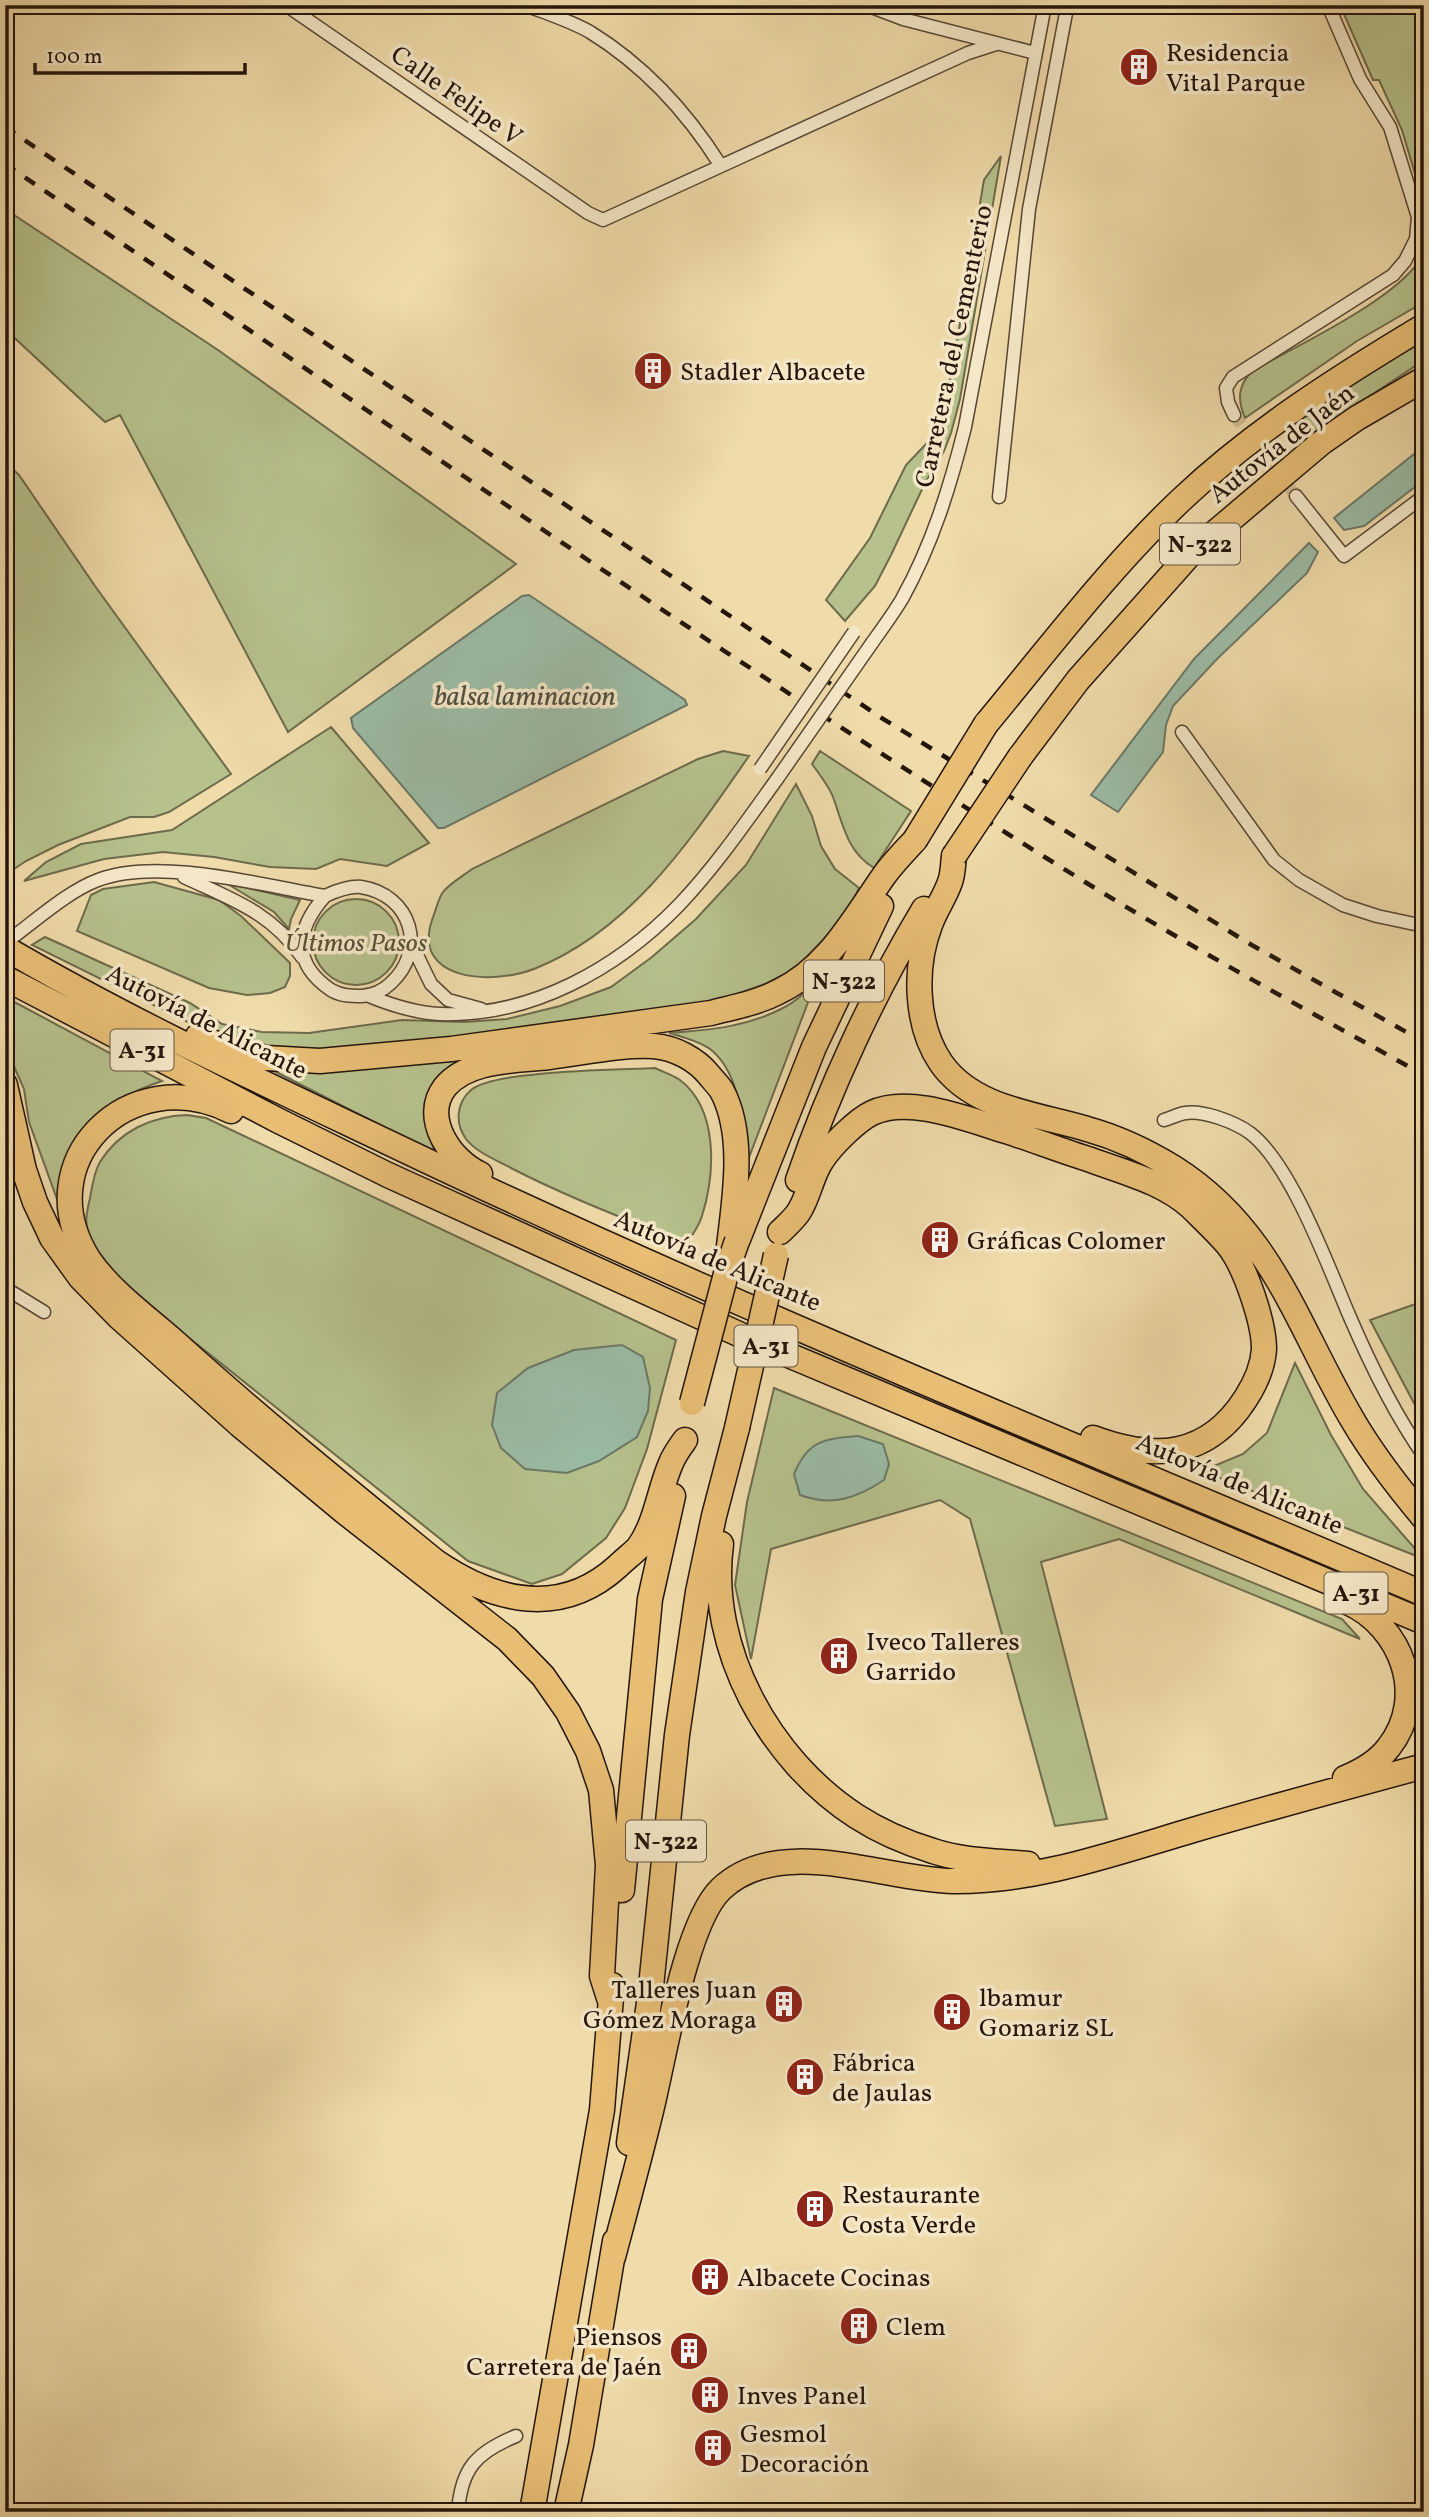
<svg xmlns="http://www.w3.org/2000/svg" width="1429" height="2517" font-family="Vollkorn,serif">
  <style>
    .green { fill: #b6c18c; stroke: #6d6b4c; stroke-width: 2 }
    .water { fill: #9bbba5; stroke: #6b7968; stroke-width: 2 }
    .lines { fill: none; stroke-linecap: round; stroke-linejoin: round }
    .street-tunnel { stroke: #d1bd92; stroke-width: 12; stroke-dasharray: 12 6; stroke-linecap: butt }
    .street-casing { stroke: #574634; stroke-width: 15 }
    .highway-casing { stroke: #24150c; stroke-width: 27 }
    .street { stroke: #f5e8c8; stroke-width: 12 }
    .highway { stroke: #e8be75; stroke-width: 24 }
    .rail { stroke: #24150c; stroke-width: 4.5; stroke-dasharray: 12 12; stroke-linecap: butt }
    .street-bridge-casing { stroke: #574634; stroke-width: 15; stroke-linecap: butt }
    .highway-bridge-casing { stroke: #24150c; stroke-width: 27; stroke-linecap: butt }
    .street-bridge { stroke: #f5e8c8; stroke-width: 12 }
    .highway-bridge { stroke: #e8be75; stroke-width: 24 }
    .labels { text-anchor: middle; stroke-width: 7; stroke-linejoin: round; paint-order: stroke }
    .shield { fill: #f5e8c8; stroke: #635444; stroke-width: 2 }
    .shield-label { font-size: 24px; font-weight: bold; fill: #24150c }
    .poi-label { font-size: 26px; fill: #24150c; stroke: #f5e8c8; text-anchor: start }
    .street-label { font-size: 26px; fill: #24150c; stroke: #f5e8c8 }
    .park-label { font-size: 26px; font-style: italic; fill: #575139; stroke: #f5e8c8 }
    .water-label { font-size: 28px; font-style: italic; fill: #4e4f42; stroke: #f5e8c8 }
  </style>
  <rect width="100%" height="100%" fill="#f0dbaa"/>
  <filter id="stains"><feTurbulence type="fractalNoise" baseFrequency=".00286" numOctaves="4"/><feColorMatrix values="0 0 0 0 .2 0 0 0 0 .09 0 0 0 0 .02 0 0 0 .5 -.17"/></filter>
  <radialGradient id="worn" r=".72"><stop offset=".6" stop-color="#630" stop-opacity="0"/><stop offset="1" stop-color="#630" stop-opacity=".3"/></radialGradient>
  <path class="green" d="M1340 5H1424V204L1402 130 1379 80H1373Z
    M1001 156 960 399 951 433 944 451 925 483 891 555 875 586 845 621 826 600 870 538 906 465 927 443 941 422 952 370 984 180Z
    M5 209 218 350 516 564 288 732 120 415 105 422 5 329Z
    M1424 252V302L1357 341 1245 418C1237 399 1238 386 1252 371 1294 347 1407 295 1424 252Z
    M1416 342H1424V360L1316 432 1295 435 1305 414Z
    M5 462 19 475 95 586 231 774 169 812 154 817H130L58 845 26 861 5 875Z
    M331 727 429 843 387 866 340 859 316 869 270 867 214 857 163 852 104 859 24 881 46 862 81 844 172 830Z
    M723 751 749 756C691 839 632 930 534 969 493 985 409 982 433 917 436 910 438 899 443 892 450 883 463 876 472 869L698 759Z
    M820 751 911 811 874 868C847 852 843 824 833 797 829 786 819 774 812 764Z
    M796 784 812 816 821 846 835 869 859 888 846 916 795 969 765 984 701 1006 367 1051 281 1050 198 1027 32 945 45 937 190 1003 222 1024 262 1032 309 1033 402 1020 465 1022 507 1019 560 1006 611 987 652 957 696 919 746 865Z
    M154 882 219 900 241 916 290 963V976L285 987 270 993 247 995 209 988 77 931 91 895 103 889Z
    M226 883 300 900 291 919 289 929 274 912Z
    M313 942a43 43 0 1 1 86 0a43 43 0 1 1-86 0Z
    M815 984 748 1160C742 1124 741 1073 710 1049 699 1041 682 1037 669 1033 710 1030 748 1027 785 1007 796 1001 806 992 815 984Z
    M5 997 162 1081C97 1103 70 1132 57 1199L29 1122 24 1089 5 1046Z
    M460 1061C452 1067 441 1074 434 1083 417 1103 428 1131 435 1153L268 1068Z
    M655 1068C663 1072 673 1075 680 1080 719 1110 715 1174 702 1216 699 1226 692 1235 687 1244 628 1220 567 1197 511 1168 496 1160 476 1152 466 1139 455 1124 456 1103 471 1090 495 1070 619 1070 655 1068Z
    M187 1115 206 1118 676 1340 647 1449 625 1508 606 1538 562 1574 532 1584 468 1561 118 1281C108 1267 94 1252 89 1235 84 1223 87 1211 90 1198 92 1187 94 1172 100 1162 119 1131 152 1116 187 1115Z
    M1424 1301V1422L1370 1320Z
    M1295 1363 1331 1435 1363 1489 1424 1559 1202 1471 1243 1454 1267 1433Z
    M774 1388 1342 1619 1360 1639 1119 1539 1041 1562 1107 1819 1055 1826 970 1519 940 1500 771 1549 751 1659 735 1585 747 1502Z"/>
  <path class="water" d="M1424 446V480L1364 526 1344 530 1334 518Z
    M1309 543 1318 552 1307 573 1218 658 1173 706 1166 725 1163 752 1118 812 1091 795 1194 659Z
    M529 595 685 700 687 705 444 828H438L353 728 351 718 522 596Z
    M622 1345 643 1357 650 1388 648 1411 637 1437 599 1461 567 1473 525 1469 501 1448 492 1425 497 1393 528 1368 574 1350Z
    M858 1436 883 1444 889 1464 884 1480C857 1498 832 1507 800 1495L794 1474C808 1440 824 1439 858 1436Z"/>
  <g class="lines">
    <path class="street-tunnel" d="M1234 415 1296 496"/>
    <defs>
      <path id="street" d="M286 5 588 213 603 220 968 53 996 44
        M525 5C546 13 571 21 590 32 645 66 687 112 721 166
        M866 5 903 19 1035 53
        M1234 415 1228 402 1226 388 1233 377 1393 275 1405 261 1416 239 1418 217 1390 127 1360 79 1328 5
        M1296 496 1344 556 1424 496
        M999 497 1029 209 1066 13 1064 5
        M872 643C882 629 893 614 902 599 932 545 950 487 965 427L1045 5
        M1182 732 1274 860 1299 880 1343 905 1377 916 1424 926
        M184 877C231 899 271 912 302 957
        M5 943C33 923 66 892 98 880 158 857 261 885 325 896 336 891 350 886 361 887 412 895 427 950 391 983 383 991 373 995 362 996 351 996 341 996 331 990 291 963 296 929 325 896
        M412 945 431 984 448 1000 481 1009
        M369 996C391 1005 416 1013 440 1014 531 1017 617 969 679 905 716 866 746 822 777 779
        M1164 1120C1171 1118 1178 1114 1185 1113 1203 1110 1235 1122 1250 1133 1291 1164 1328 1266 1349 1315 1370 1364 1393 1412 1424 1456
        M5 1288 44 1312
        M458 2512C461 2468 477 2452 516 2436"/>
      <path id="highway" d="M986 724C1049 648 1110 567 1182 499 1254 431 1339 377 1424 326
        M1020 757 1078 680 1191 553 1321 443 1357 418 1424 379
        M954 856C953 864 953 874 950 882 945 897 935 910 930 925 914 967 915 1025 941 1063 973 1109 1037 1114 1087 1129 1116 1137 1148 1152 1174 1168 1272 1230 1297 1326 1352 1419 1373 1455 1397 1486 1424 1518
        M5 948C135 1024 268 1085 404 1150 738 1309 1083 1448 1424 1594
        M5 978 279 1121 388 1175 743 1336 1424 1622
        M198 1036 221 1046 266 1058 320 1061 451 1049 711 1013C734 1007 757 1003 778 992 828 968 853 920 883 877 892 864 904 852 915 840
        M5 1085 24 1170 35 1202 52 1238 80 1277 120 1318 240 1425 346 1513 507 1639 543 1676 568 1712 588 1751 601 1790 608 1865 602 1976 610 2001
        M231 1111C129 1060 26 1162 89 1260 111 1292 148 1318 177 1344 261 1420 349 1491 436 1562 495 1602 561 1618 618 1566 624 1560 632 1554 638 1548 656 1524 659 1490 671 1463 674 1455 680 1447 685 1440
        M480 1174C451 1161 421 1118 445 1087 468 1059 516 1061 549 1057 583 1053 620 1044 654 1046 675 1048 696 1059 709 1075 713 1080 719 1086 722 1091 748 1140 732 1212 727 1264
        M798 1180C829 1089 874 992 924 909
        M780 1232C786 1226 793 1220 798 1213 809 1197 811 1176 822 1160 831 1146 857 1120 872 1113 909 1095 969 1120 1006 1131 1034 1140 1062 1151 1091 1160 1126 1173 1163 1182 1191 1207 1203 1219 1217 1232 1228 1245 1245 1266 1264 1322 1264 1349 1263 1366 1255 1384 1246 1398 1208 1458 1154 1461 1093 1438
        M738 1239 814 1047 881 906
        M721 1544C707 1649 770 1760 856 1816 879 1831 907 1843 933 1851 963 1861 996 1861 1028 1864
        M1345 1778C1362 1771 1378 1762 1389 1747 1428 1697 1402 1626 1347 1602
        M622 1890 650 1599 673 1496
        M629 2143 650 1996 677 1735 698 1592 714 1516 737 1428
        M613 2257C626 2208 639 2160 651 2111 664 2059 685 1923 721 1889 780 1833 884 1880 953 1881 1035 1882 1115 1853 1193 1830 1269 1808 1346 1787 1424 1766
        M532 2512 602 2110 612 1985
        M566 2512 581 2445 615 2241"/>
    </defs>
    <use href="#street" class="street-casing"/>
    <use href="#highway" class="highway-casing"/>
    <use href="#street" class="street"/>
    <use href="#highway" class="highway"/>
    <path class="rail" d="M5 127 880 717 1250 944 1424 1042
      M5 164C363 406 717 655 1085 882 1196 950 1310 1012 1424 1075"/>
    <defs>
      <path id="street-bridge" d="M760 769 854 632
        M777 779 872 643"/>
      <path id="highway-bridge" d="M915 840 986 724
        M954 856 1020 757
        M692 1403 727 1270 737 1241
        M737 1428 776 1255"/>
    </defs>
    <use href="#street-bridge" class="street-bridge-casing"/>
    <use href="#highway-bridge" class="highway-bridge-casing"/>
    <use href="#street-bridge" class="street-bridge"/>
    <use href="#highway-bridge" class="highway-bridge"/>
  </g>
  <defs>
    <symbol id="building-disc" viewBox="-11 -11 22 22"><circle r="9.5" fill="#8f2418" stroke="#f5e8c8"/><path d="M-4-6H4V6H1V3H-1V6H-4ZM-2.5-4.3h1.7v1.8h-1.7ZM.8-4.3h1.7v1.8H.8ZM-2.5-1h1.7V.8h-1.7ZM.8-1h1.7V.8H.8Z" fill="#fff"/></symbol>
  </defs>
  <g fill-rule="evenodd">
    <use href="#building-disc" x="1117" y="45" width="44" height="44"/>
    <use href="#building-disc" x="631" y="349" width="44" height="44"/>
    <use href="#building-disc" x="918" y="1218" width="44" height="44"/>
    <use href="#building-disc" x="817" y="1634" width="44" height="44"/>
    <use href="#building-disc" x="762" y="1982" width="44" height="44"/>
    <use href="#building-disc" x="930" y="1990" width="44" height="44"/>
    <use href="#building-disc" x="783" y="2055" width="44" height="44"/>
    <use href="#building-disc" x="793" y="2187" width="44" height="44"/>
    <use href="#building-disc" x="688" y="2255" width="44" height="44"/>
    <use href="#building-disc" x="837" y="2304" width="44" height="44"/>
    <use href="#building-disc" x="667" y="2329" width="44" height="44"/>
    <use href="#building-disc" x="688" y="2373" width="44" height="44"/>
    <use href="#building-disc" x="691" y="2426" width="44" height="44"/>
  </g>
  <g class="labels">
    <g class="shield">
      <rect x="1160" y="523.5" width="80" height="41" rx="5"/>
      <rect x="804" y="960.5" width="80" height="41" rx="5"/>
      <rect x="110.5" y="1029.5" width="63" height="41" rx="5"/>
      <rect x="734.5" y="1325.5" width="63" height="41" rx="5"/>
      <rect x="1324.5" y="1572.5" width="63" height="41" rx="5"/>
      <rect x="626" y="1820.5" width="80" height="41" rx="5"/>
    </g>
    <g class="shield-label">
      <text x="1200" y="552">N-322</text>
      <text x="844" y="989">N-322</text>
      <text x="142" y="1058">A-31</text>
      <text x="766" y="1354">A-31</text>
      <text x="1356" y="1601">A-31</text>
      <text x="666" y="1849">N-322</text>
    </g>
    <g class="poi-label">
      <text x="1166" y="61">Residencia<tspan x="1166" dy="30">Vital Parque</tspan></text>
      <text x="680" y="380">Stadler Albacete</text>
      <text x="967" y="1249">Gráficas Colomer</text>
      <text x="866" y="1650">Iveco Talleres<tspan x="866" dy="30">Garrido</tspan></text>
      <text x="757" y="1998" text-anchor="end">Talleres Juan<tspan x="757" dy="30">Gómez Moraga</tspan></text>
      <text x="979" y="2006">lbamur<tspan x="979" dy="30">Gomariz SL</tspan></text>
      <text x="832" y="2071">Fábrica<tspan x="832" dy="30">de Jaulas</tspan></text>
      <text x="842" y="2203">Restaurante<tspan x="842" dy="30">Costa Verde</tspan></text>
      <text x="737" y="2286">Albacete Cocinas</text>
      <text x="886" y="2335">Clem</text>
      <text x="662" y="2345" text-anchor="end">Piensos<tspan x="662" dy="30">Carretera de Jaén</tspan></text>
      <text x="737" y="2404">Inves Panel</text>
      <text x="740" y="2442">Gesmol<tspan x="740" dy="30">Decoración</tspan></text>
    </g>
    <g class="street-label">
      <text transform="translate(457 95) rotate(35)" y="9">Calle Felipe V</text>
      <text transform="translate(953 346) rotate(-78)" y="9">Carretera del Cementerio</text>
      <text transform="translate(1281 443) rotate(-38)" y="9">Autovía de Jaén</text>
      <text transform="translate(207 1021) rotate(27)" y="9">Autovía de Alicante</text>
      <text transform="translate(718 1260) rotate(23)" y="9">Autovía de Alicante</text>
      <text transform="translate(1240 1483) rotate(23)" y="9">Autovía de Alicante</text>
    </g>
    <g class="park-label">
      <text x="356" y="951">Últimos Pasos</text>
    </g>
    <g class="water-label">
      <text x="525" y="705">balsa laminacion</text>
    </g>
  </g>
  <rect width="1429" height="2517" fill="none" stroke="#f0dbaa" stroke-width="28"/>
  <rect x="7" y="7" width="1415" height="2503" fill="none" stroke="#24150c" stroke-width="3.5"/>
  <rect x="14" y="14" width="1401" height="2489" fill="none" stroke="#24150c" stroke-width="2"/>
  <path d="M35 63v10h210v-10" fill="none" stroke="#24150c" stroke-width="3.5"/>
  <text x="46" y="63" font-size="21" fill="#24150c" stroke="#f5e8c8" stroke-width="5" paint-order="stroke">100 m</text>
  <rect width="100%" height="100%" filter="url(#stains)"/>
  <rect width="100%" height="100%" fill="url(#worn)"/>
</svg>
